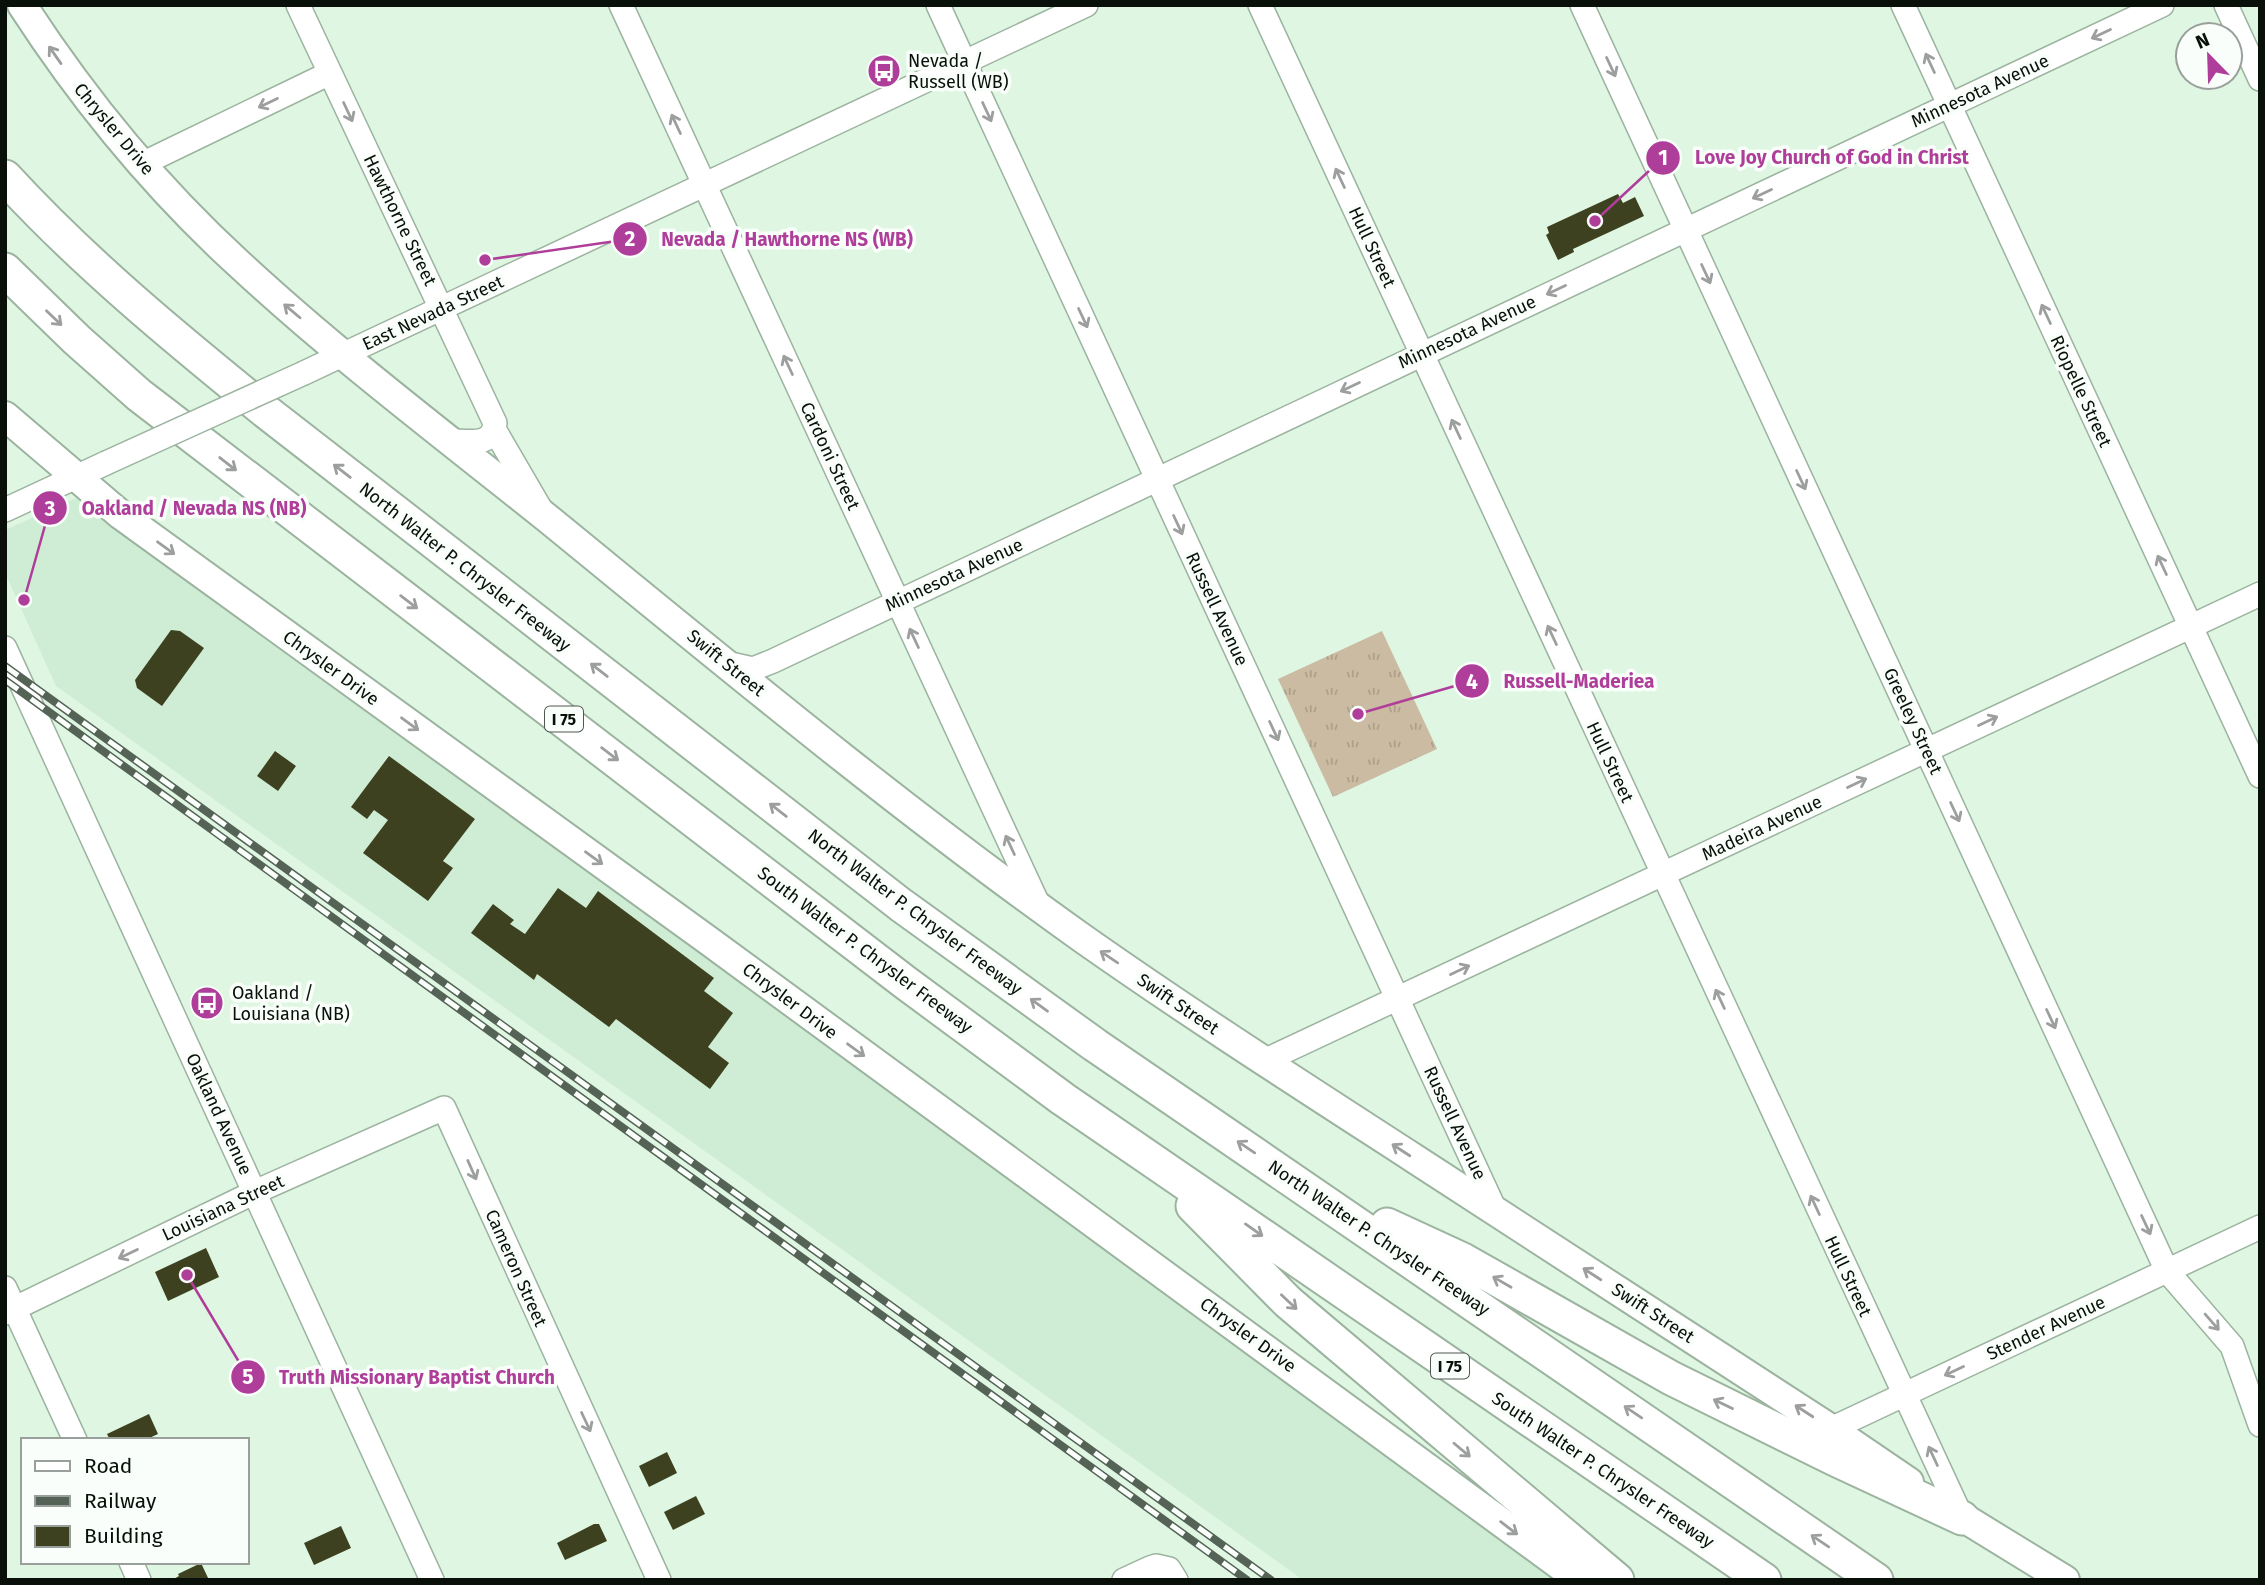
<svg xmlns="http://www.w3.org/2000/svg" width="2265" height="1585" font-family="'Fira Sans',sans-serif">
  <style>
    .built { fill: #cfedd4 }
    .grass { fill: url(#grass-tufts) }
    .building { fill: #3d4120 }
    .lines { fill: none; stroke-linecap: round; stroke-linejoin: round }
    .minor-casing { stroke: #9bb39f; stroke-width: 26 }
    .major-casing { stroke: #9bb39f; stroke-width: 32 }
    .highway-casing { stroke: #9bb39f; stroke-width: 37 }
    .minor { stroke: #fff; stroke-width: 23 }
    .major { stroke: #fff; stroke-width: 28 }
    .highway { stroke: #fff; stroke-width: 33 }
    .rail-casing { stroke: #556357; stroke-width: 8 }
    .rail { stroke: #f9fefa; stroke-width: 5; stroke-dasharray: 16; stroke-linecap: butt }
    .minor-bridge-casing { stroke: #9bb39f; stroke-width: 26; stroke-linecap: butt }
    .minor-bridge { stroke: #fff; stroke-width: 23 }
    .oneway { stroke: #9c9f9d }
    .labels { text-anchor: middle; stroke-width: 7; stroke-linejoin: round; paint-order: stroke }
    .shield { fill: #f9fefa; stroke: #505751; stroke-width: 2 }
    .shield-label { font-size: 16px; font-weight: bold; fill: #081009 }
    .poi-label { font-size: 18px; fill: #081009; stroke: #f9fefa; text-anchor: start }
    .street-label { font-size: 18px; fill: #081009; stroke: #f9fefa }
    .leader { fill: none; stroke: #af3e9a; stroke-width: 2.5 }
    .callout-dot { fill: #af3e9a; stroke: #f9fefa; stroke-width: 2.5 }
    .mark-label { font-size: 21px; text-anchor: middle; font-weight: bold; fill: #fff }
    .callout-label { font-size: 19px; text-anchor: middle; font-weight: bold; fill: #af3e9a; stroke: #f9fefa; stroke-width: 7; stroke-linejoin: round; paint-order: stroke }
  </style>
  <defs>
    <pattern id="grass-tufts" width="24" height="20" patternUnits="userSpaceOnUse" patternTransform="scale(1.75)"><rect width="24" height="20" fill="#cbbba2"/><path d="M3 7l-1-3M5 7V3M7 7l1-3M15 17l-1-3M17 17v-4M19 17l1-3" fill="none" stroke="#ada08a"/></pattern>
  </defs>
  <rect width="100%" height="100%" fill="#dff7e2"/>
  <path class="built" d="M76 498 1568 1580H1303L56 686 5 573V530Z"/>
  <path class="grass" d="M1382 631 1437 749 1333 797 1278 679Z"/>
  <path class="building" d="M1618 194 1623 203 1635 197 1644 216 1573 249 1574 252 1558 260 1546 235 1549 233 1547 227Z
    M171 630 180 631 204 648 162 706 137 688 135 680Z
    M275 751 296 766 278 791 257 776Z
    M389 756 475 819 443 861 453 868 428 901 363 853 388 820 374 810 367 819 351 807Z
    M558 888 586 908 598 891 714 978 704 991 733 1013 708 1047 729 1063 710 1089 616 1019 609 1027 537 974 534 980 471 933 493 904 514 920 510 924 525 934Z
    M206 1248 219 1277 168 1301 155 1272Z
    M149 1414 158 1434 145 1440H110L107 1434Z
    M667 1452 677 1473 649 1487 639 1466Z
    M696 1496 705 1514 673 1530 664 1512Z
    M594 1524H599L607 1541 565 1560 557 1543Z
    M341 1526 351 1548 314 1565 304 1543Z
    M201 1563 209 1580H172L179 1576 178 1574Z"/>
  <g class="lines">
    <defs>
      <path id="minor" d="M298 5 495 423C493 447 469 441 451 441
        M621 5 1039 906
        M938 5 1496 1212
        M1260 5 1962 1518
        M1582 5 2167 1271 2232 1346 2260 1425
        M1903 5 2260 776
        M2226 5 2260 79
        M142 164 330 73
        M304 373 1086 5
        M494 429 540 508
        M5 510 106 463
        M5 648 432 1580
        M726 663 753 669 773 661 2162 5
        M1264 1061 2260 594
        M5 1288 75 1440
        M5 1313 255 1192 444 1108 659 1580
        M1831 1429 2260 1227
        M131 1562 139 1580
        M1124 1580 1150 1568 1156 1566 1169 1569 1176 1580"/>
      <path id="major" d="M22 5C83 99 155 187 238 263 337 355 446 437 552 522 726 664 899 808 1082 938 1190 1014 1301 1085 1412 1157 1552 1248 1691 1338 1831 1429L1909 1482
        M5 416 121 515 709 941 1580 1580
        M1946 1507 2065 1580"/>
      <path id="highway" d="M5 177C84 263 174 337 264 410L901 905 1095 1045 1876 1580
        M5 270 77 340 139 395 906 983 1063 1099 1764 1580
        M1193 1206 1288 1302 1617 1580
        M1387 1225 1463 1260 1671 1378 1833 1458 1962 1518"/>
    </defs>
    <use href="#minor" class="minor-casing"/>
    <use href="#major" class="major-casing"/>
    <use href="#highway" class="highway-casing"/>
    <use href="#minor" class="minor"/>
    <use href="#major" class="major"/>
    <use href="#highway" class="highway"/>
    <defs>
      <path id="rail" d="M5 666 1271 1580
        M5 680 1247 1580"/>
    </defs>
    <use href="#rail" class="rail-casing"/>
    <use href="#rail" class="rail"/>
    <defs>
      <path id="minor-bridge" d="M106 463 304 373"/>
    </defs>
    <use href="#minor-bridge" class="minor-bridge-casing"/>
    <use href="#minor-bridge" class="minor-bridge"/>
  </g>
  <defs><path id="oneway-shaft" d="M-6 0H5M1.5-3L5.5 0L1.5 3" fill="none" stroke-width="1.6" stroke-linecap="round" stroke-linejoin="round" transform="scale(1.75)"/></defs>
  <g class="oneway">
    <use href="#oneway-shaft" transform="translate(2101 34) rotate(155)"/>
    <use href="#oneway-shaft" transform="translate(55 55) rotate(-125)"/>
    <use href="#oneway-shaft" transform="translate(1930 63) rotate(-115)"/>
    <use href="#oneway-shaft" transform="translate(1611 67) rotate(65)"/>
    <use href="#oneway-shaft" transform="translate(268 103) rotate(154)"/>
    <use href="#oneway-shaft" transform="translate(348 112) rotate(65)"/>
    <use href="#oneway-shaft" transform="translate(987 112) rotate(65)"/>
    <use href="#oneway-shaft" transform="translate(676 124) rotate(-115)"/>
    <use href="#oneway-shaft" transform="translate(1340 178) rotate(-115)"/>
    <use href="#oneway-shaft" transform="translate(1762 194) rotate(155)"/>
    <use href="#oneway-shaft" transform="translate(1706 274) rotate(65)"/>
    <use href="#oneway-shaft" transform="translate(1556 290) rotate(155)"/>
    <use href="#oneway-shaft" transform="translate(292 311) rotate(-140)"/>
    <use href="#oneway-shaft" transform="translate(2046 314) rotate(-115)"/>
    <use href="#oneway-shaft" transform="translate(54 318) rotate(44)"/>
    <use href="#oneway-shaft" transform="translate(1083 318) rotate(65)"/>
    <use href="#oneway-shaft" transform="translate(788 365) rotate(-115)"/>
    <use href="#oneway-shaft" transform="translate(1350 387) rotate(155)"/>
    <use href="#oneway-shaft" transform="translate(1456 429) rotate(-115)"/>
    <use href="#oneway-shaft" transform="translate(228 464) rotate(38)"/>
    <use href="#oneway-shaft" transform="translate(342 471) rotate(-142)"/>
    <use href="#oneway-shaft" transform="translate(1801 480) rotate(65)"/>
    <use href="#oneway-shaft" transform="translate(1178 525) rotate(65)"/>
    <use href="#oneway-shaft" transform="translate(166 548) rotate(36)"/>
    <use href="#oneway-shaft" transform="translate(2162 565) rotate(-115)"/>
    <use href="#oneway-shaft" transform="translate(409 602) rotate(37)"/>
    <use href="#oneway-shaft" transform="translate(1552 635) rotate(-115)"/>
    <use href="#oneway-shaft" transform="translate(914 638) rotate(-115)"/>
    <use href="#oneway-shaft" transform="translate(599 670) rotate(-142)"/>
    <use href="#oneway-shaft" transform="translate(1988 721) rotate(-25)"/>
    <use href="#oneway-shaft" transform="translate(410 724) rotate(36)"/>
    <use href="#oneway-shaft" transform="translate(1274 731) rotate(65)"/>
    <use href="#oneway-shaft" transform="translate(610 754) rotate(37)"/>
    <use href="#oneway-shaft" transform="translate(1857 783) rotate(-25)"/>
    <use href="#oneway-shaft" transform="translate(778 810) rotate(-142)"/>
    <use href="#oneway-shaft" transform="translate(1955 812) rotate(65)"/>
    <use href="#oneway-shaft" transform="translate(1010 845) rotate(-115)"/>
    <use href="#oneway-shaft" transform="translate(594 858) rotate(36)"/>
    <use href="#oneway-shaft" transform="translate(1109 957) rotate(-146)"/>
    <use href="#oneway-shaft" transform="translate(1460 970) rotate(-25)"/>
    <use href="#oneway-shaft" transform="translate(1720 999) rotate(-115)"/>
    <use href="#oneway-shaft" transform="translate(1039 1005) rotate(-144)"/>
    <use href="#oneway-shaft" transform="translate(2051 1019) rotate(65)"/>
    <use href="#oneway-shaft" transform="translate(856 1050) rotate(36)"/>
    <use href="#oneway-shaft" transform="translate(1246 1147) rotate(-146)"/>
    <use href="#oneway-shaft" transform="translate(1401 1150) rotate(-147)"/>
    <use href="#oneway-shaft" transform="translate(472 1170) rotate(66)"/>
    <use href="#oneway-shaft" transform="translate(1815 1205) rotate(-115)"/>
    <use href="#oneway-shaft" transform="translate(2146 1225) rotate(65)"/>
    <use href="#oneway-shaft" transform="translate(1254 1230) rotate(35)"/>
    <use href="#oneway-shaft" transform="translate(128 1254) rotate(154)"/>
    <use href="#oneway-shaft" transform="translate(1592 1274) rotate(-147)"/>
    <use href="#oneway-shaft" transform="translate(1502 1282) rotate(-150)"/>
    <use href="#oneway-shaft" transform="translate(1289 1302) rotate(43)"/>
    <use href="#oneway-shaft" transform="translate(2212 1322) rotate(49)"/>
    <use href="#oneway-shaft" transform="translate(1954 1371) rotate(155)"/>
    <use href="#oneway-shaft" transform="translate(1723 1404) rotate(-154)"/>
    <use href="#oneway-shaft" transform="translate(1804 1411) rotate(-147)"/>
    <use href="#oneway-shaft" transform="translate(1633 1412) rotate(-146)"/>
    <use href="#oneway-shaft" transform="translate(586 1422) rotate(65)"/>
    <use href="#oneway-shaft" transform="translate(1462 1450) rotate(40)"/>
    <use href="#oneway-shaft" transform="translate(1933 1456) rotate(-115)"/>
    <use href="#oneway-shaft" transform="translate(1509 1528) rotate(37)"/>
    <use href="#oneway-shaft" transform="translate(1820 1541) rotate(-146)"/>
  </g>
  <defs>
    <symbol id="bus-disc" viewBox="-11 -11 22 22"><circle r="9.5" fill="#af3e9a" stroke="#f9fefa"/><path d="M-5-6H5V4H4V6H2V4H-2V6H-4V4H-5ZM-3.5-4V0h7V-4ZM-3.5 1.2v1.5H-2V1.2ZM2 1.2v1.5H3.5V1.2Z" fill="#fff"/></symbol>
  </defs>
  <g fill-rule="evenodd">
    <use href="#bus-disc" x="865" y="52" width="38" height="38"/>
    <use href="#bus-disc" x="188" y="984" width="38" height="38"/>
  </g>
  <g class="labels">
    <g class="shield">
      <rect x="545" y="706.5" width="38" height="25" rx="5"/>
      <rect x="1431" y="1353.5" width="38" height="25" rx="5"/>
    </g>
    <g class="shield-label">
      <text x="564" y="725">I 75</text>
      <text x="1450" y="1372">I 75</text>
    </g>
    <g class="poi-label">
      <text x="908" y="67">Nevada /<tspan x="908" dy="21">Russell (WB)</tspan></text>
      <text x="232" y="999">Oakland /<tspan x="232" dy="21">Louisiana (NB)</tspan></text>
    </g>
    <g class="street-label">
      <text transform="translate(1980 91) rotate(-25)" y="6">Minnesota Avenue</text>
      <text transform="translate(114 129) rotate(50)" y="6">Chrysler Drive</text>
      <text transform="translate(400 220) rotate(64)" y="6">Hawthorne Street</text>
      <text transform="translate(1372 247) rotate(65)" y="6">Hull Street</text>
      <text transform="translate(433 313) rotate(-25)" y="6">East Nevada Street</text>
      <text transform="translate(1467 332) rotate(-25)" y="6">Minnesota Avenue</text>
      <text transform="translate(2081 391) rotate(65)" y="6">Riopelle Street</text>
      <text transform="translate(830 456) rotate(65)" y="6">Cardoni Street</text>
      <text transform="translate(465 567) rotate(38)" y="6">North Walter P. Chrysler Freeway</text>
      <text transform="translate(954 575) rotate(-25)" y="6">Minnesota Avenue</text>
      <text transform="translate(1217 609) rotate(65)" y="6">Russell Avenue</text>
      <text transform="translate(726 663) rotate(39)" y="6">Swift Street</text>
      <text transform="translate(331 668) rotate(36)" y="6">Chrysler Drive</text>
      <text transform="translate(1913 721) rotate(65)" y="6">Greeley Street</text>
      <text transform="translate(1610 762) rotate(65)" y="6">Hull Street</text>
      <text transform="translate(1762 828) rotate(-25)" y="6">Madeira Avenue</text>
      <text transform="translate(915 912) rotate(37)" y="6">North Walter P. Chrysler Freeway</text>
      <text transform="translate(865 950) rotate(37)" y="6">South Walter P. Chrysler Freeway</text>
      <text transform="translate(790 1001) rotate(37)" y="6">Chrysler Drive</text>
      <text transform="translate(1178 1004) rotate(34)" y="6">Swift Street</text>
      <text transform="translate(219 1114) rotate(65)" y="6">Oakland Avenue</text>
      <text transform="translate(1455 1123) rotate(65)" y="6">Russell Avenue</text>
      <text transform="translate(223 1208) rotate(-25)" y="6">Louisiana Street</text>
      <text transform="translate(1379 1238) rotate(34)" y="6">North Walter P. Chrysler Freeway</text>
      <text transform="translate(516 1268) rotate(66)" y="6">Cameron Street</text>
      <text transform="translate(1848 1276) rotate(65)" y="6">Hull Street</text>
      <text transform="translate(1653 1313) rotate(33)" y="6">Swift Street</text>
      <text transform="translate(2046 1328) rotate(-25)" y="6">Stender Avenue</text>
      <text transform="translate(1248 1335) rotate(36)" y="6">Chrysler Drive</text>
      <text transform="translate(1603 1470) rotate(34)" y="6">South Walter P. Chrysler Freeway</text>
    </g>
  </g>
  <path class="leader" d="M1595 221L1663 158M485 260L630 239M24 600L50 508M1358 714L1472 681M187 1275L248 1377"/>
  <g class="callout-dot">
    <circle cx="1595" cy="221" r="7"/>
    <circle cx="485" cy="260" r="7"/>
    <circle cx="24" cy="600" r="7"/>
    <circle cx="1358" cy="714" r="7"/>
    <circle cx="187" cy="1275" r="7"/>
    <circle cx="1663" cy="158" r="18"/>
    <circle cx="630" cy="239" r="18"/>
    <circle cx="50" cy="508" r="18"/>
    <circle cx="1472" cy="681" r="18"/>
    <circle cx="248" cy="1377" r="18"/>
  </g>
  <g class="mark-label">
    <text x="1663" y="165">1</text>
    <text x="630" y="246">2</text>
    <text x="50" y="516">3</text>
    <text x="1472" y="689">4</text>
    <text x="248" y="1384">5</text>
  </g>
  <g class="callout-label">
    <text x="1832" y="164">Love Joy Church of God in Christ</text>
    <text x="787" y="246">Nevada / Hawthorne NS (WB)</text>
    <text x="194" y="515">Oakland / Nevada NS (NB)</text>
    <text x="1579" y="688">Russell-Maderiea</text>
    <text x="417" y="1384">Truth Missionary Baptist Church</text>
  </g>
  <rect width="2265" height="1585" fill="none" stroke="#081009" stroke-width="14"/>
  <rect x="21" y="1438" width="228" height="126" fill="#f9fefa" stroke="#999f9a" stroke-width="2"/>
  <rect x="35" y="1461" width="35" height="10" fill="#ffffff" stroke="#999f9a" stroke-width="2"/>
  <text x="84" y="1473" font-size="21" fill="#081009">Road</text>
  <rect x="35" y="1496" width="35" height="10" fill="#556357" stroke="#999f9a" stroke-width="2"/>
  <text x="84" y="1508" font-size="21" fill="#081009">Railway</text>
  <rect x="35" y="1526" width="35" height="21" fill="#3d4120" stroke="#999f9a" stroke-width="2"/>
  <text x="84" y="1543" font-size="21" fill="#081009">Building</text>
  <g transform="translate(2209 56) rotate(337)"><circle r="33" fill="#f9fefa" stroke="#999f9a" stroke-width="2"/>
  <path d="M0-5L12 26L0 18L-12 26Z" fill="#af3e9a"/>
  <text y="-10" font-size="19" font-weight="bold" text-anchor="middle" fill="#081009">N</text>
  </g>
</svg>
